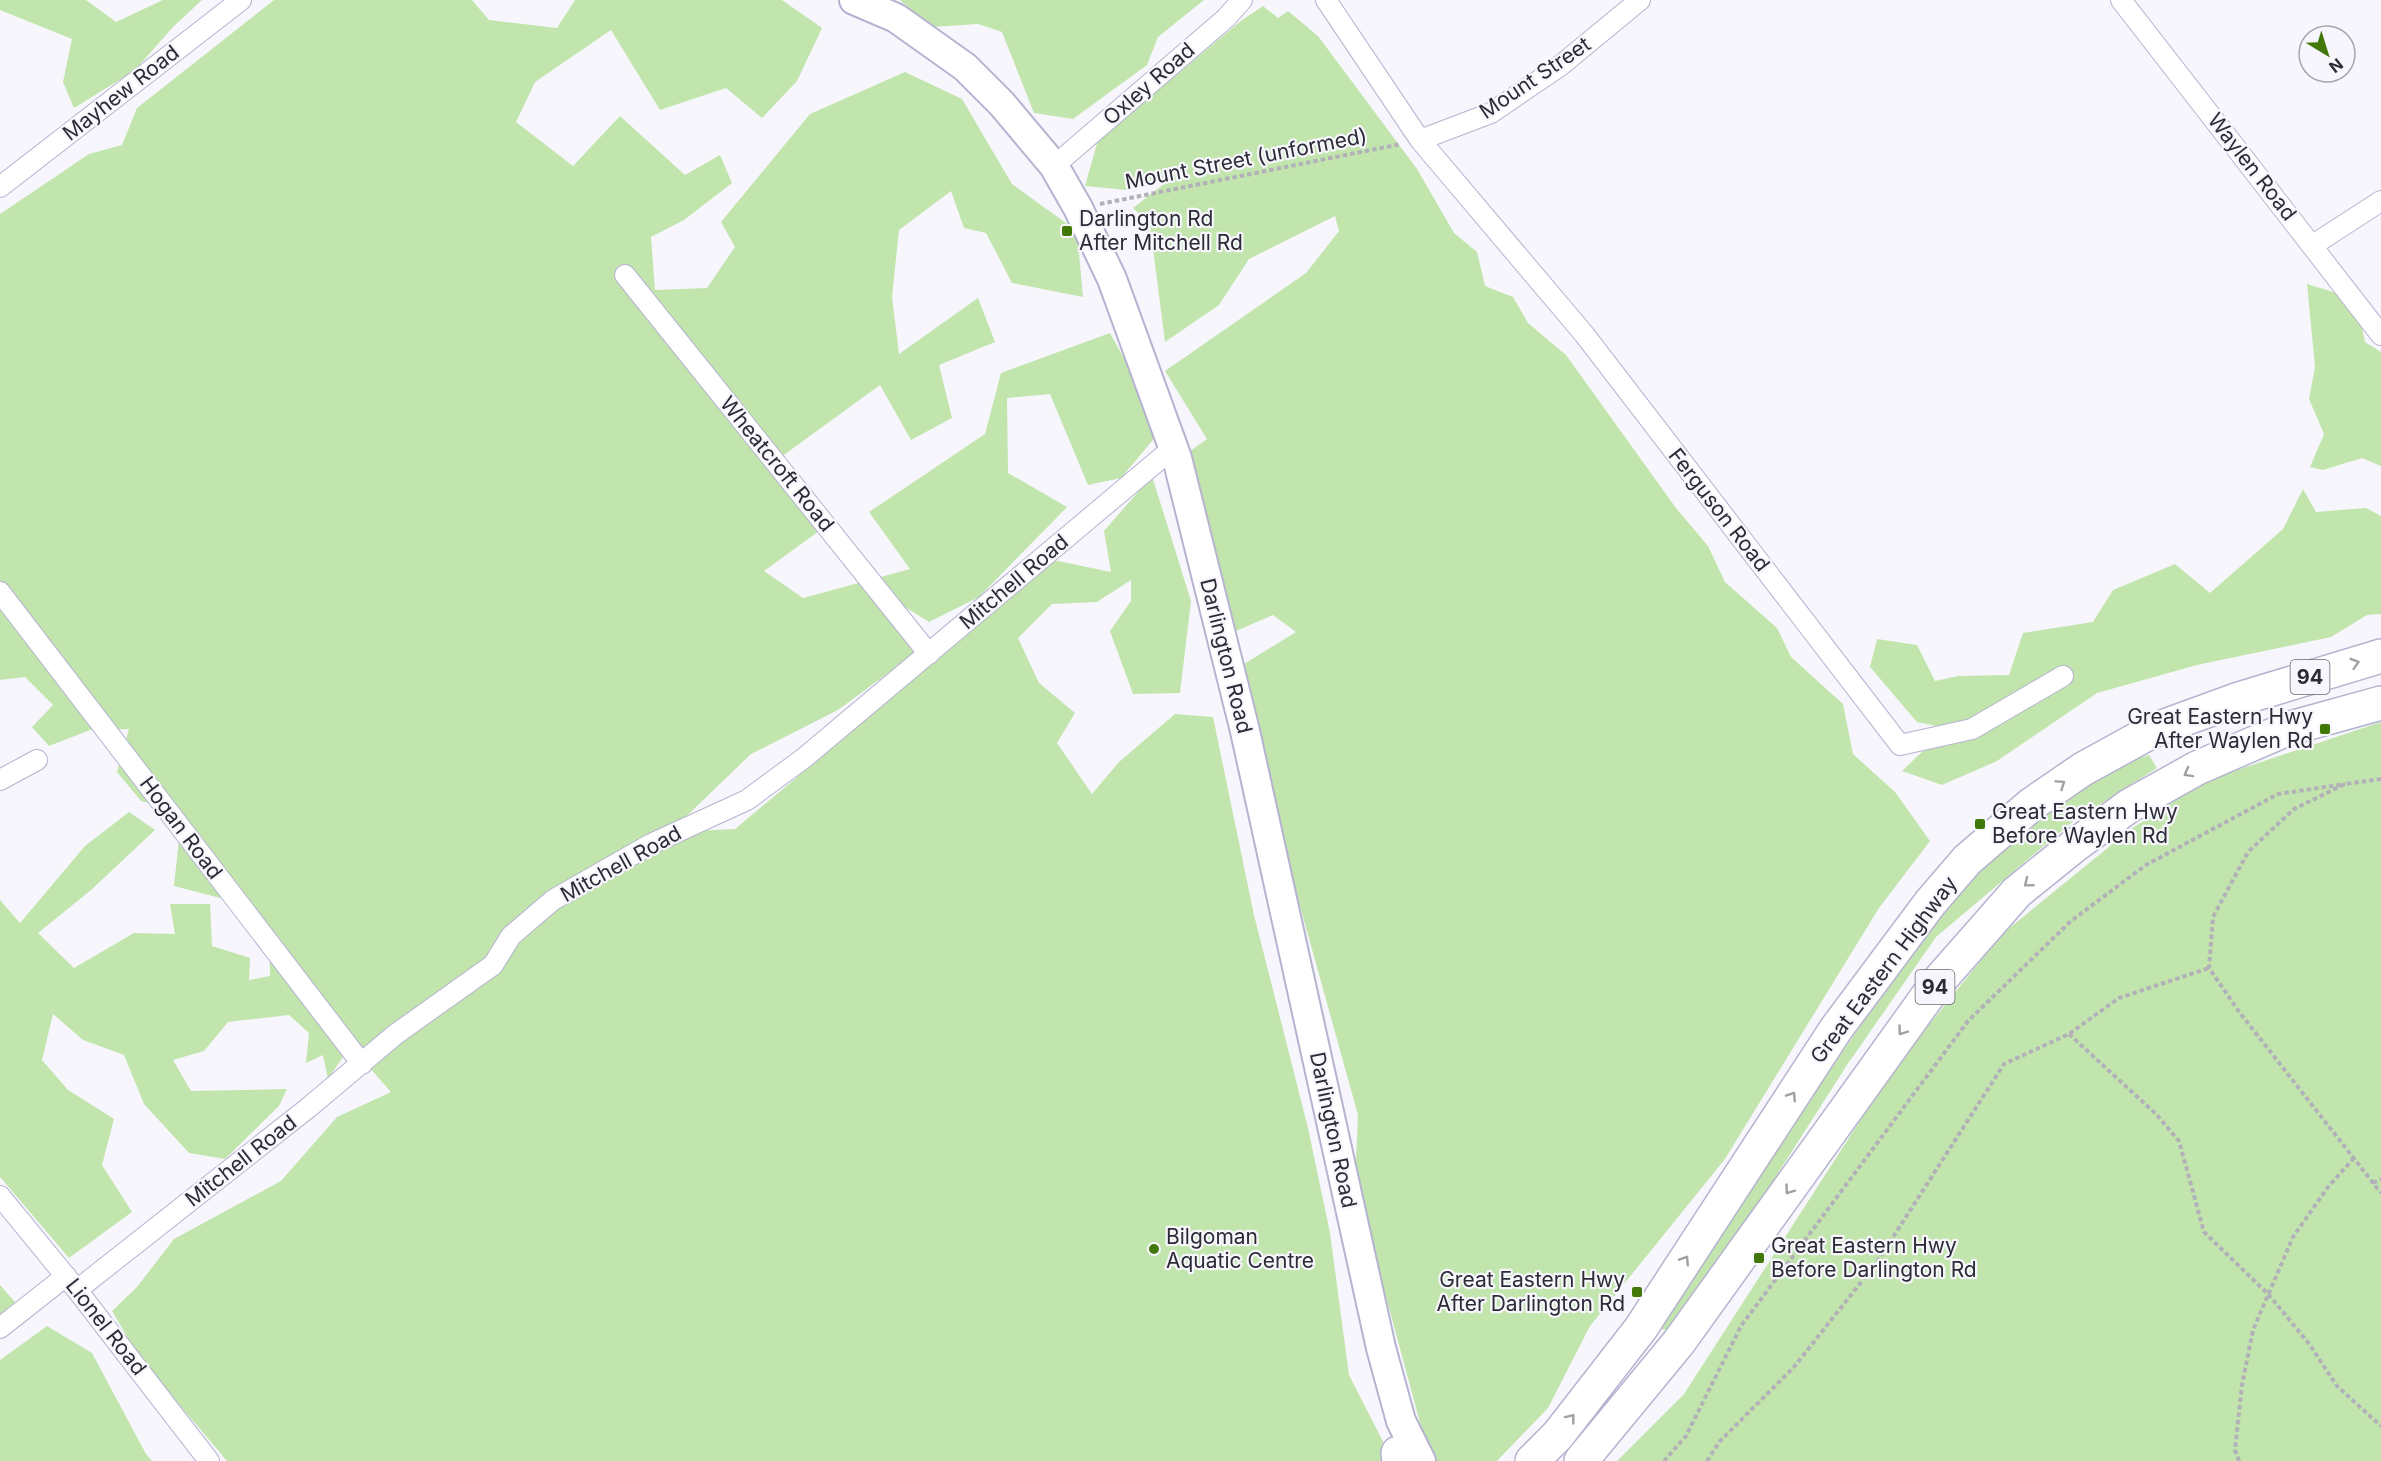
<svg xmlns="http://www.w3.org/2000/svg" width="2381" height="1461" font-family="Inter,sans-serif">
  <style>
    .green { fill: #c2e5ad }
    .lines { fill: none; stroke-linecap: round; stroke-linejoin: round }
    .street-casing { stroke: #b5b3d0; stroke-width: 22 }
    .secondary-casing { stroke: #b5b3d0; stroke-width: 32 }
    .highway-casing { stroke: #b5b3d0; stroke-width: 36 }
    .path { stroke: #b2b1b8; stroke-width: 4; stroke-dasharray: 4.5 3; stroke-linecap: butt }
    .street { stroke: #fff; stroke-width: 20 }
    .secondary { stroke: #fff; stroke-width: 28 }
    .highway { stroke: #fff; stroke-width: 33 }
    .oneway { stroke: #a0a0a5 }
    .poi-dot { fill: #417809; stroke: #f7f6fc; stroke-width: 2 }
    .labels { text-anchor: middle; stroke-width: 4.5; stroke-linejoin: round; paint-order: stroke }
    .shield { fill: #f7f6fc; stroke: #696871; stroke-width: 1.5 }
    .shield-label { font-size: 20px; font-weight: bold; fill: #2c2b36 }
    .street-label { font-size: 21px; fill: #2c2b36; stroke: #f7f6fc }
    .poi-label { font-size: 21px; fill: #2c2b36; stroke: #f7f6fc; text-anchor: start }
  </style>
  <rect width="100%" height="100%" fill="#f7f6fc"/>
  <path class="green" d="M0 0H86L116 22 163 0H202L173 27 134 71 74 108 63 82 72 39 0 10Z
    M274 0H472L489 20 557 28 575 0H782L822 28 797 81 762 118 726 88 660 110 611 30 535 82 516 122 573 166 620 116 685 175 720 155 732 183 684 220 651 237 655 290 707 288 735 247 721 222 810 114 905 72 962 99 1012 184 1077 231 1083 297 1012 283 986 233 964 228 951 191 899 230 892 297 899 354 978 298 995 342 939 365 952 418 911 440 880 385 781 457 826 526 764 571 803 598 910 569 869 512 985 434 1001 373 1110 333 1163 428 1121 478 1088 485 1050 394 1007 398 1008 473 1067 507 979 597 929 622 897 602 922 648 838 710 751 754 670 832 735 829 973 630 998 599 1053 560 1111 572 1104 531 1152 476 1191 601 1180 693 1133 694 1110 631 1131 601V580L1097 602 1052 604 1018 638 1039 683 1075 713 1057 743 1092 794 1119 762 1175 714 1213 717 1254 915 1308 1128 1330 1233 1349 1375 1393 1461H227L139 1357 112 1311 137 1287 174 1239 281 1181 337 1117 391 1092 368 1066 345 1054 328 1079 323 1055 306 1063 309 1033 289 1015 228 1022 204 1051 173 1060 191 1091 287 1089 279 1106 225 1159 189 1153 144 1104 124 1055 83 1040 53 1014 42 1060 68 1090 114 1119 102 1165 132 1212 69 1258 0 1177V900L20 923 85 846 129 812 155 830 91 890 38 933 74 968 134 933 175 934 170 904H210L212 946 250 958 249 980 270 976 269 934 228 900 174 886 179 839 168 807 141 801 117 772 129 729 90 730 49 746 32 727 53 705 25 677 0 680V214L89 154 122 145 137 108Z
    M900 0H1204L1158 37 1147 65 1073 119 1034 113 1002 32 978 24 931 27Z
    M1263 6 1278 18 1288 11 1318 36 1417 169 1454 233 1477 252 1485 286 1513 297 1528 323 1566 355 1676 508 1708 546 1725 582 1777 628 1791 657 1843 704 1853 754 1895 792 1930 841 1879 908 1725 1159 1590 1326 1548 1408 1497 1461H1434L1429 1456 1355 1182 1358 1115 1295 888 1244 664 1296 632 1273 615 1236 631 1186 454 1207 439 1165 371 1306 273 1339 231 1335 216 1249 259 1219 305 1165 342 1150 225 1133 208 1169 180 1126 190 1085 186 1098 140 1242 20Z
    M2307 284 2340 294 2361 323 2365 342 2381 352V466L2362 458 2323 470 2310 467 2324 434 2309 399 2315 367Z
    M2303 489 2316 512 2366 508 2381 516V614L2367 615 2331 637 2197 665 2097 693 1997 761 1942 785 1902 771 1922 752 1956 730 1917 722 1870 667 1877 639 1917 645 1935 681 1958 676 2009 675 2023 633 2093 622 2113 590 2175 564 2210 593 2283 529Z
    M2381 722V1461H1617L1684 1394 1894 1068 2002 934 2131 829 2207 780Z
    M2149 755 2157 768 2071 823 1936 937 1847 1065 1722 1261 1670 1331 1656 1328 1672 1291 1819 1086 1939 912 1985 865 2054 807 2120 763Z
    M0 1285 15 1302 0 1316Z
    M47 1326 92 1353 146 1454 152 1461H0V1360Z"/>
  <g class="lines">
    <defs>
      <path id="street" d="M1326 0 1420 140 1584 334 1900 745 1972 729 2063 676
        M2121 0 2381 335
        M1420 140 1491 113 1560 66 1640 0
        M1054 166 1226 18 1242 0
        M0 187 241 0
        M2313 245 2381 201
        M625 275 929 654
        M0 592 362 1064
        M0 780 37 760
        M0 1196 77 1290 209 1461
        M77 1290 308 1108 396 1034 493 965 511 936 553 900 651 844 747 800 804 758 1173 448
        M0 1328 66 1276"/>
      <path id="secondary" d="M854 0 896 18 965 67 1002 104 1054 166 1078 208 1112 279 1177 458 1245 731 1381 1348 1401 1421 1421 1461"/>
      <path id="highway" d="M1398 1453 1399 1461
        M1532 1461 1558 1435 1641 1328 1836 1029 1930 903 1967 860 2032 804 2083 769 2154 730 2239 699 2381 656
        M1581 1461 1679 1342 1937 983 2017 892 2074 846 2129 806 2197 768 2287 729 2381 703"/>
    </defs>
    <use href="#street" class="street-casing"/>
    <use href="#secondary" class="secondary-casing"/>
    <use href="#highway" class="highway-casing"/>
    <path class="path" d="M1100 204 1401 144
      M2381 779 2345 784 2294 809 2248 852 2213 917 2209 968 2240 1013 2381 1193
      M2069 1034 2156 1114 2179 1141 2204 1232 2269 1295 2310 1345 2337 1386 2381 1426
      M2373 1183 2381 1179
      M1664 1461 1686 1436 1741 1326 1968 1021 2071 921 2146 865 2278 794 2345 784
      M1707 1461 1720 1441 1794 1367 1877 1262 2004 1064 2069 1034 2119 998 2209 968
      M2239 1461 2235 1450 2242 1385 2253 1330 2293 1237 2328 1187 2354 1158"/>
    <use href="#street" class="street"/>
    <use href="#secondary" class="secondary"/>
    <use href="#highway" class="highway"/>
  </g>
  <defs><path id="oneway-chevron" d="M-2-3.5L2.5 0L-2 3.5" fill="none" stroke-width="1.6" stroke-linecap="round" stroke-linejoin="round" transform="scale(1.5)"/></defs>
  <g class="oneway">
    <use href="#oneway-chevron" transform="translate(2355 663) rotate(-17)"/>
    <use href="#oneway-chevron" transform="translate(2188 773) rotate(151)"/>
    <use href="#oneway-chevron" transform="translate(2061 784) rotate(-34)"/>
    <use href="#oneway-chevron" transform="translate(2028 883) rotate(141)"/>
    <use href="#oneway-chevron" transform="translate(1902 1031) rotate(126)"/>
    <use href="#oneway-chevron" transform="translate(1792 1096) rotate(-57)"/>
    <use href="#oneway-chevron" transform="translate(1789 1190) rotate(126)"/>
    <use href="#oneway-chevron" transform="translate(1685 1260) rotate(-57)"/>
    <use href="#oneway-chevron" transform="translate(1571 1418) rotate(-52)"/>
  </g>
  <g class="poi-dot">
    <rect x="1061" y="225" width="12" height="12" rx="3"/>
    <rect x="2319" y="723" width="12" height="12" rx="3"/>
    <rect x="1974" y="818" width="12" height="12" rx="3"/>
    <circle cx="1154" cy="1249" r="6"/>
    <rect x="1753" y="1252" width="12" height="12" rx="3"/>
    <rect x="1631" y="1286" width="12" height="12" rx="3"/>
  </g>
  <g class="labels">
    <g class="shield">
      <rect x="2290.5" y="660" width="39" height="34" rx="4.5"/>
      <rect x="1915.5" y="970" width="39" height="34" rx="4.5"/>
    </g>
    <g class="shield-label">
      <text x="2310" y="684">94</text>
      <text x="1935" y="994">94</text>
    </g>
    <g class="street-label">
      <text transform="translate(1535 78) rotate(-34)" y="7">Mount Street</text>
      <text transform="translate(1149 84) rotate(-41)" y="7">Oxley Road</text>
      <text transform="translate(121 93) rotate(-38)" y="7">Mayhew Road</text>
      <text transform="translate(1246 159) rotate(-11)" y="7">Mount Street (unformed)</text>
      <text transform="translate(2252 167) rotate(52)" y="7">Waylen Road</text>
      <text transform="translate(777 464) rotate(51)" y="7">Wheatcroft Road</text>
      <text transform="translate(1719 510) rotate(52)" y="7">Ferguson Road</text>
      <text transform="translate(1014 582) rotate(-40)" y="7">Mitchell Road</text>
      <text transform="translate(1226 656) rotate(76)" y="7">Darlington Road</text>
      <text transform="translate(181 828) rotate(53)" y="7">Hogan Road</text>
      <text transform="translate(621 864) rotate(-29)" y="7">Mitchell Road</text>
      <text transform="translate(1884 970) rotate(-53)" y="7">Great Eastern Highway</text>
      <text transform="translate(1333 1130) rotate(78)" y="7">Darlington Road</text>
      <text transform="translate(241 1161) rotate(-38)" y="7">Mitchell Road</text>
      <text transform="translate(106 1327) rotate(52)" y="7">Lionel Road</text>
    </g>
    <g class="poi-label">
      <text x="1079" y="226">Darlington Rd<tspan x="1079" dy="24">After Mitchell Rd</tspan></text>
      <text x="2313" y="724" text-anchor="end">Great Eastern Hwy<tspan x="2313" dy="24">After Waylen Rd</tspan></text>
      <text x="1992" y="819">Great Eastern Hwy<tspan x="1992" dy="24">Before Waylen Rd</tspan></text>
      <text x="1166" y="1244">Bilgoman<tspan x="1166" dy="24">Aquatic Centre</tspan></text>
      <text x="1771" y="1253">Great Eastern Hwy<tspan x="1771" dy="24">Before Darlington Rd</tspan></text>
      <text x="1625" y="1287" text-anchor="end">Great Eastern Hwy<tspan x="1625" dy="24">After Darlington Rd</tspan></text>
    </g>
  </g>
  <g transform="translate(2327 54) rotate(142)"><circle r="28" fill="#f7f6fc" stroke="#a6a5ad" stroke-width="1.5"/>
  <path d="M0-4.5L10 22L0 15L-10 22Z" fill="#417809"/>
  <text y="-9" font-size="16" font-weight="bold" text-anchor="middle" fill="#2c2b36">N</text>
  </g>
</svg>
